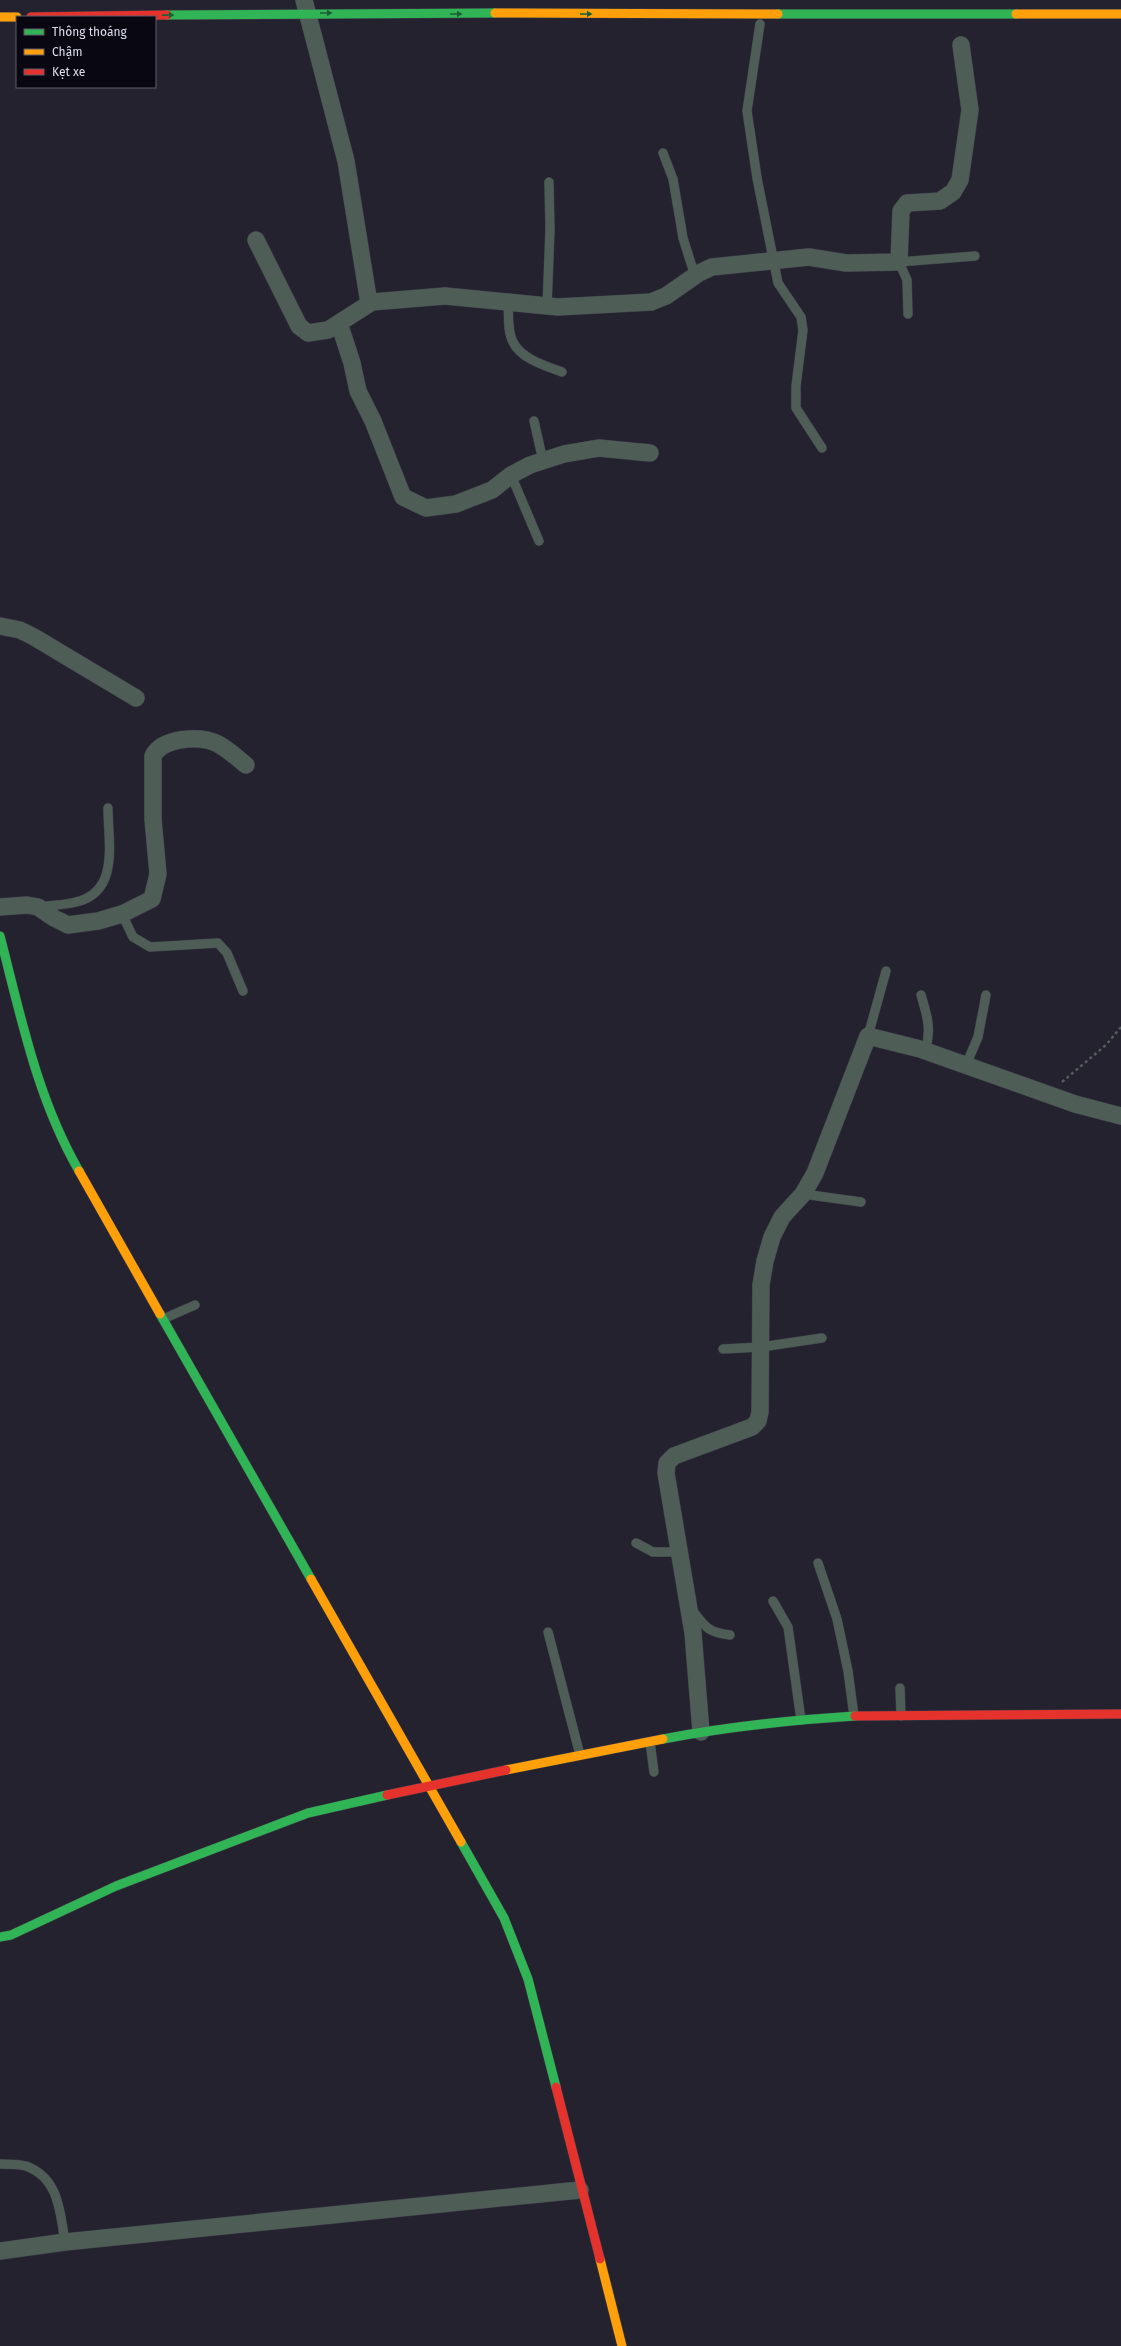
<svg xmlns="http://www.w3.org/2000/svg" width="1121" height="2346" font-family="'Fira Sans',sans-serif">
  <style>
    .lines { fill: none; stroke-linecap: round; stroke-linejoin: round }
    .lane-casing { stroke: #3e3d48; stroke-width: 10 }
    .street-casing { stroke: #3e3d48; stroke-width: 18 }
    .fast-casing { stroke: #3e3d48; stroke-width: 10 }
    .slow-casing { stroke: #3e3d48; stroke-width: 10 }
    .jam-casing { stroke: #3e3d48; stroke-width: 10 }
    .path { stroke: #535d5b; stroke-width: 2.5; stroke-dasharray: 3 3; stroke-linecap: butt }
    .lane { stroke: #4e5e57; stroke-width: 9 }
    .street { stroke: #4e5e57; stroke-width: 17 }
    .fast { stroke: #30b455; stroke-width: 9 }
    .slow { stroke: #ff9f0a; stroke-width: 9 }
    .jam { stroke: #e5322d; stroke-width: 9 }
    .oneway { fill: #1c5e34 }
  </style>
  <rect width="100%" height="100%" fill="#23222e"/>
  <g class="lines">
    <defs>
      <path id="lane" d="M760 24 747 111 757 178 778 283 801 317 803 330 796 386V408L822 448
        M663 153 673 179 683 238 695 276
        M508 302C509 314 507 331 513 342 521 359 546 366 562 372
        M547 307 550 230 549 182
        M908 314 907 280 899 262 975 256
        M534 421 543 461
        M511 475 539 541
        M40 907C52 905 65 905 76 902 120 892 108 842 108 808
        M122 914 133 937 150 947 218 943 227 953 243 991
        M921 995C927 1015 932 1030 925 1051
        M868 1036 886 971
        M966 1065 978 1037 986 995
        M803 1194 861 1202
        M163 1319 195 1305
        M723 1349 761 1347 822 1338
        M636 1543 653 1552H680
        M818 1563 837 1619 848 1671 854 1716
        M773 1601 788 1627 801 1720
        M693 1611C706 1628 708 1632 730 1635
        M548 1632 580 1755
        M900 1688 901 1716
        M650 1742 654 1772
        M0 2164C8 2164 18 2164 26 2166 59 2178 60 2212 65 2242"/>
      <path id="street" d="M304 0 346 161 368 297 372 302
        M256 240 299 326 308 333 328 330 372 302 445 296 558 307 651 302 666 296 699 273 712 267 809 257 846 263 899 262 901 211 907 203 940 201 953 192 960 180 970 110 961 45
        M339 323 352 363 358 391 373 421 403 497 426 508 456 504 492 490 511 475 530 465 564 454 599 448 650 453
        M0 626 20 630 34 637 136 698
        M0 907 27 905 38 907 54 918 68 925 98 921 122 914 152 899 158 874 153 819V756C162 738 199 735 216 743 227 748 237 758 246 765
        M701 1732 693 1633 666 1473 667 1463 674 1456 752 1427 758 1421 760 1412 761 1285 765 1261 772 1237 782 1217 803 1194 815 1173 868 1036 920 1049 1075 1104 1121 1116
        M0 2251 65 2242 580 2190"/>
      <path id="fast" d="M778 14H1016
        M167 15 495 13
        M0 936C21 1017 37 1098 79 1171
        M160 1314 311 1579
        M663 1739C726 1727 791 1720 855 1716
        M461 1842 504 1918 528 1979 556 2087
        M0 1937 11 1935 116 1886 308 1813 387 1795"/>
      <path id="slow" d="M495 13 778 14
        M1016 14H1121
        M0 17H17
        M79 1171 160 1314
        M311 1579 461 1842
        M506 1770 663 1739
        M600 2259 622 2346"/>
      <path id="jam" d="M31 17 167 15
        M855 1716 1121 1714
        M387 1795 506 1770
        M556 2087 600 2259"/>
    </defs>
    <use href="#lane" class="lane-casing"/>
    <use href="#street" class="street-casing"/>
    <use href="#fast" class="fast-casing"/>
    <use href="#slow" class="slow-casing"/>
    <use href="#jam" class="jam-casing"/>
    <path class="path" d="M1062 1082 1106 1045 1121 1027"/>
    <use href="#lane" class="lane"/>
    <use href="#street" class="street"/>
    <use href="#fast" class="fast"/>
    <use href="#slow" class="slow"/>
    <use href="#jam" class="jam"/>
  </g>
  <defs><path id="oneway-solid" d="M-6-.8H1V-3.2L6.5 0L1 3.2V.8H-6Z"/></defs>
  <g class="oneway">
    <use href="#oneway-solid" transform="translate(326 13)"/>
    <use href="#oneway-solid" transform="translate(456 14)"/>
    <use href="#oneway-solid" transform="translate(586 14)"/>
    <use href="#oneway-solid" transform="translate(168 15) rotate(-1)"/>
  </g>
  <rect x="16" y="16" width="140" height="72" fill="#090812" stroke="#5e5d6a"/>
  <rect x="24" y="29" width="20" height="6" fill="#30b455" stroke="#5e5d6a"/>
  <text x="52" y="36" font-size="12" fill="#dddded">Thông thoáng</text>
  <rect x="24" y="49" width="20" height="6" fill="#ff9f0a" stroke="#5e5d6a"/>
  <text x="52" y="56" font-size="12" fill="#dddded">Chậm</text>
  <rect x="24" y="69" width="20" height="6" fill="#e5322d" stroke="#5e5d6a"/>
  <text x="52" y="76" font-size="12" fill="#dddded">Kẹt xe</text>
</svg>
